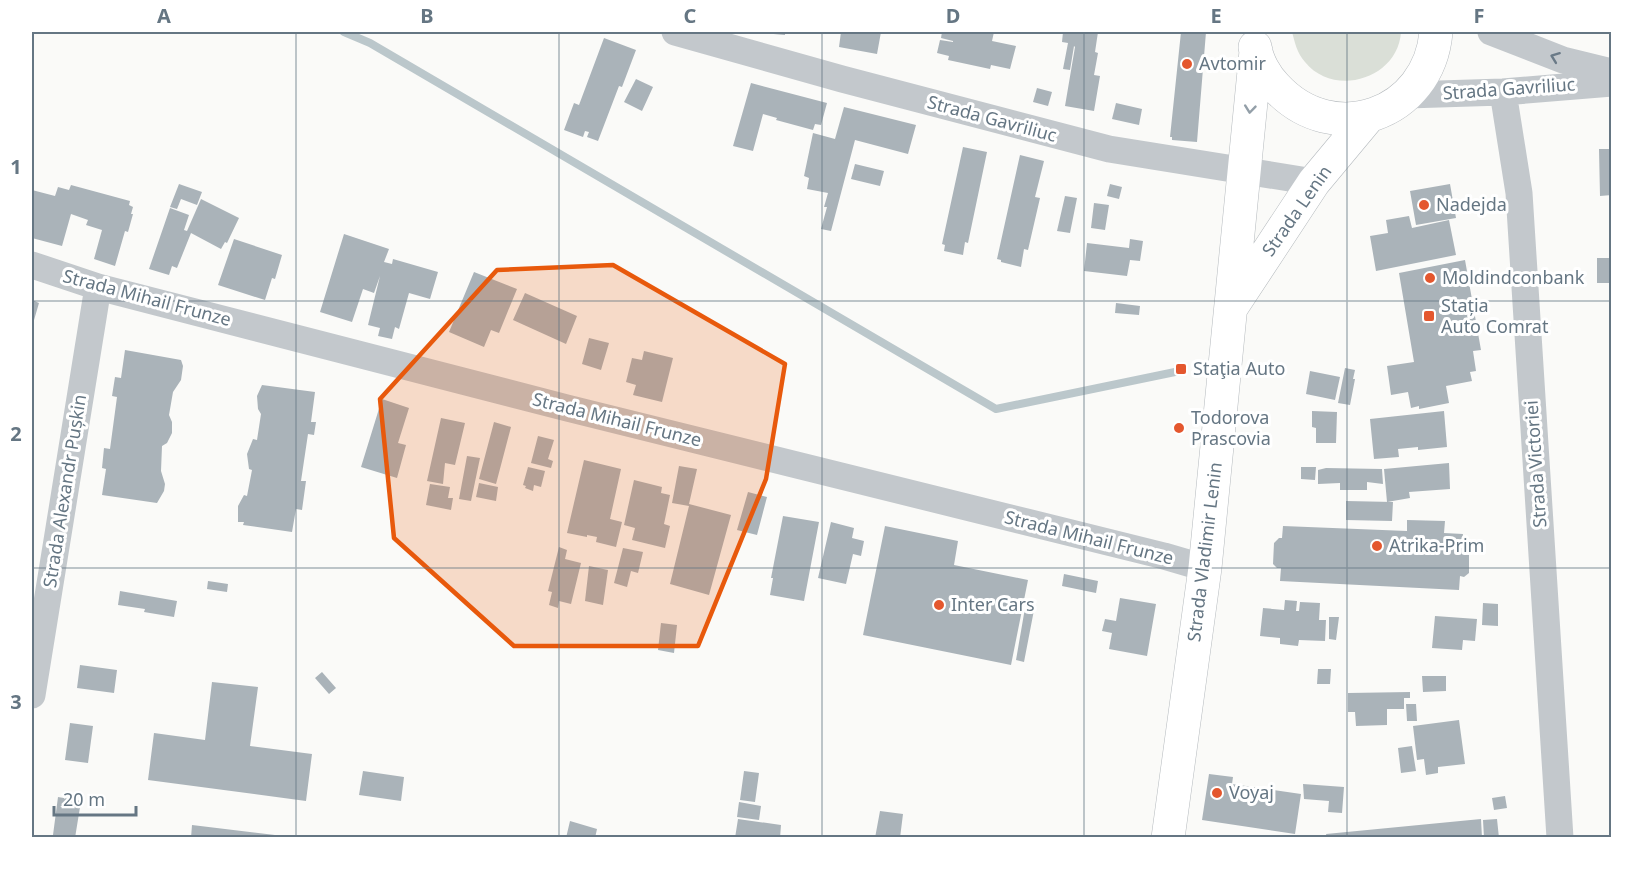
<svg xmlns="http://www.w3.org/2000/svg" width="1643" height="869" font-family="'Noto Sans',sans-serif">
  <style>
    .green { fill: #dadfd7 }
    .lines { fill: none; stroke-linecap: round; stroke-linejoin: round }
    .stream { stroke: #bbc7cb; stroke-width: 8 }
    .building { fill: #aab3b9 }
    .major-casing { stroke: #b5babe; stroke-width: 34 }
    .minor { stroke: #c3c8cc; stroke-width: 27 }
    .major { stroke: #fff; stroke-width: 33 }
    .oneway { stroke: #6a7a87 }
    .oneway2 { stroke: #939fa8 }
    .marked { fill: #e8590c; fill-opacity: 0.2; stroke: #e8590c; stroke-width: 4.5; stroke-linejoin: round }
    .grid { fill: none; stroke: #657683; stroke-width: 1.5; stroke-opacity: 0.55 }
    .poi-dot { fill: #e4572e; stroke: #fff; stroke-width: 2 }
    .labels { text-anchor: middle; stroke-width: 6; stroke-linejoin: round; paint-order: stroke }
    .poi-label { font-size: 18px; fill: #657683; stroke: #fff; text-anchor: start }
    .street-label { font-size: 18px; fill: #657683; stroke: #fff }
    .neatline { fill: none; stroke: #657683; stroke-width: 2 }
    .grid-label { font-size: 20px; text-anchor: middle; font-weight: bold; fill: #657683 }
  </style>
  <rect width="100%" height="100%" fill="#fafaf8"/>
  <path class="green" d="M1292 32H1401C1398 79 1334 98 1305 62 1297 53 1295 43 1292 32Z"/>
  <g class="lines">
    <path class="stream" d="M344 32 370 43 996 409 1175 372"/>
  </g>
  <path class="building" d="M761 32H785V35L761 33Z
    M841 32H881L877 54 839 47Z
    M942 32H994L992 41 1016 46 1010 69 991 65 990 69 948 60 949 56 937 53 940 40 953 42V41L941 38Z
    M1063 32H1098L1095 52 1098 53 1094 75 1100 76 1094 111 1065 106 1075 47 1074 46 1070 70 1063 69 1068 43 1062 42Z
    M1181 32H1206L1197 142 1172 140V137H1170Z
    M604 38 636 50 622 87 619 86 598 141 587 137 589 132 585 131 583 137 564 130 574 103 579 105Z
    M636 79 653 87 642 111 624 102Z
    M751 83 827 103 821 125 815 124 813 130 776 120 777 118 763 114 753 151 733 146Z
    M1037 88 1052 92 1048 106 1033 102Z
    M1116 103 1142 109 1139 125 1112 119Z
    M844 107 916 125 908 154 855 140 831 231 821 229 827 207H824L828 193 807 189 809 178 804 176 813 133 835 139Z
    M963 147 987 152 968 243 965 242 963 255 944 251 945 245 942 244Z
    M1599 149H1612V195L1600 196Z
    M1020 155 1044 161 1035 197 1040 198 1028 250 1024 249 1021 267 1001 262V260L997 259Z
    M855 164 884 171 880 186 851 179Z
    M179 184 202 192 197 205 181 199 177 209 170 207Z
    M1110 184 1122 187 1119 199 1107 196Z
    M1450 184 1456 218 1416 225 1410 191Z
    M71 185 130 201 129 205 133 207 131 214H133L128 232 125 231 115 266 94 259 102 230 86 225 88 220 71 214 62 246 32 238V190L55 196 58 187 69 190Z
    M1065 196 1077 198 1070 233 1057 231Z
    M201 199 239 218 227 243 225 242 221 249 191 233 177 268 172 266 169 275 149 269 170 208 189 215 184 230 187 231Z
    M1094 203 1109 205 1105 230 1091 228Z
    M1409 216 1412 228 1449 220 1456 255 1376 271 1370 236 1388 233 1386 220Z
    M344 234 389 249 384 262 392 264 393 259 438 272 430 299 409 293 399 329 395 327 392 339 378 336 380 328 368 325 380 276 374 293 363 289 352 322 320 312Z
    M234 239 282 255 275 279 272 278 265 300 218 285Z
    M1130 239 1143 241 1140 261 1130 260 1127 276 1084 271 1087 243 1129 248Z
    M1597 258H1612L1610 283H1597Z
    M1465 260 1481 350 1473 351 1476 371 1470 372 1472 381 1446 386 1449 403 1419 409V406L1411 408 1408 392 1391 395 1387 366 1414 362 1399 273Z
    M474 272 517 289 499 333 491 330 484 347 449 332Z
    M525 293 577 316 566 344 513 320Z
    M32 300 39 303 32 327Z
    M1116 303 1140 306 1139 315 1115 313Z
    M589 338 609 343 601 370 582 364Z
    M125 350 181 360 183 366 181 380 173 392 169 415 172 422V433L167 443 162 446 161 471 165 484 164 491 157 503 102 495 106 469 102 468 104 448 110 449 117 397 112 396 115 377 121 378Z
    M644 351 673 358 662 402 633 395 636 385 626 382 632 358 642 360Z
    M1345 368 1355 370 1353 379H1355L1350 405 1338 403Z
    M1310 371 1340 377 1335 400 1306 394Z
    M262 385 315 392 311 422H316L314 435 308 434 301 481H306L302 510 296 509 292 532 243 525 244 522H238V506L244 495 247 496 252 470 249 469 247 454 253 439 257 440 261 414 258 409 257 396Z
    M382 399 409 408 398 443 406 445 397 478 361 467Z
    M1312 411 1337 412 1336 443H1316V428L1312 427Z
    M1444 411 1447 447 1418 450V447L1398 449 1399 457 1374 459 1370 419Z
    M441 418 465 423 455 465 445 463 443 484 427 481Z
    M494 422 511 427 496 484 479 479Z
    M538 436 554 440 548 459 553 461 551 468 531 463Z
    M467 456 480 458 471 501 459 499Z
    M584 460 621 469 610 519 622 522 616 547 596 542 597 537 587 535V537L567 533Z
    M1449 463 1450 489 1409 492 1410 498 1387 502 1384 469Z
    M679 466 697 469 689 504 731 515 709 595 670 584 689 506 672 503Z
    M528 467 545 471 541 487 534 485 533 491 525 488 526 486 523 485Z
    M1301 467H1316L1315 480 1301 479Z
    M1326 468 1382 469 1383 484 1367 482V490H1340V483L1318 484V470Z
    M634 480 662 487 661 493 670 495 664 524 670 526 665 548 632 540 635 528 624 525Z
    M479 483 498 487 496 501 476 497Z
    M430 484 450 487 448 498H453L451 510 426 505Z
    M748 492 767 497 757 535 737 530Z
    M1346 501 1393 502 1392 521 1346 520Z
    M783 516 819 522 804 601 770 595 773 578H771Z
    M1407 520 1445 521 1444 533 1463 534 1461 548H1466L1469 552V573L1464 577 1460 576 1459 590 1280 581 1281 568H1277L1273 564 1274 543 1279 538H1282L1283 526 1407 531Z
    M831 522 854 528 852 538 864 541 861 556 853 554 846 584 818 578Z
    M885 526 958 541 954 565 1028 580 1011 665 863 635Z
    M559 547 567 550 565 559 581 563 571 604 559 601 558 608 549 605 552 592 548 591Z
    M623 548 643 552 638 573 631 571 627 587 614 583Z
    M589 566 608 570 603 605 585 601Z
    M1064 574 1098 581 1096 593 1062 586Z
    M208 581 228 584 227 592 207 589Z
    M120 591 177 601 174 617 144 612 145 609 118 605Z
    M1120 598 1156 604 1147 656 1109 649 1112 633 1102 631 1105 619 1116 621Z
    M1285 600 1297 601 1296 611H1299L1300 602 1320 603 1319 620H1326L1325 641 1299 640 1298 646 1280 644V638L1260 636 1263 608 1284 610Z
    M1483 603 1498 604V626L1482 625Z
    M1025 608 1034 610 1024 662 1016 660Z
    M1435 616 1477 619 1475 641 1463 640 1462 650 1432 648Z
    M1329 617H1339L1336 640 1329 639Z
    M661 623 677 625 674 653 658 650Z
    M80 665 117 670 114 693 77 688Z
    M1318 669H1331L1330 684H1317Z
    M322 672 336 688 329 694 315 678Z
    M1422 676H1446V691L1423 692Z
    M212 682 258 687 250 746 312 754 306 801 148 780 154 733 205 740Z
    M1410 692V698H1404V709H1387V725L1356 726 1355 712H1348V693Z
    M1406 704H1416L1417 721H1407Z
    M1459 720 1465 764 1438 767V773L1426 775 1424 759 1417 760 1413 726Z
    M70 723 93 726 88 763 65 760Z
    M1412 746 1416 771 1401 773 1398 748Z
    M363 771 404 777 401 801 359 795Z
    M744 771 759 773 755 802 740 800Z
    M1209 774 1233 777 1232 784 1301 794 1295 834 1202 820Z
    M1303 784 1344 787 1342 813 1328 812 1329 801 1304 799Z
    M1505 796 1507 808 1494 810 1492 798Z
    M58 797 81 801 75 838 53 835Z
    M739 802 761 806 759 820 737 817Z
    M880 811 903 814 900 838H875Z
    M738 819 781 825 780 838H735Z
    M1481 819 1482 838H1327L1326 834Z
    M1497 819 1499 838H1484L1483 820Z
    M570 821 597 829 595 838H566Z
    M192 825 275 835V838H191Z"/>
  <g class="lines">
    <defs>
      <path id="major" d="M1255 47C1257 61 1266 77 1276 87 1333 149 1429 115 1436 32
        M1233 305 1314 182 1369 116
        M1168 838 1205 568 1256 51"/>
    </defs>
    <use href="#major" class="major-casing"/>
    <path class="minor" d="M675 32 842 79 1109 149 1314 182
      M1491 32 1563 60 1612 72
      M1503 92 1519 193 1560 838
      M1407 95 1503 92 1612 83
      M32 265 98 287 567 408 1164 556 1205 568
      M32 695 98 287"/>
    <use href="#major" class="major"/>
  </g>
  <defs><path id="oneway-chevron" d="M-2-3.5L2.5 0L-2 3.5" fill="none" stroke-width="1.6" stroke-linecap="round" stroke-linejoin="round" transform="scale(1.5)"/></defs>
  <use class="oneway" href="#oneway-chevron" transform="translate(1555 57) rotate(-159)"/>
  <use class="oneway2" href="#oneway-chevron" transform="translate(1250 109) rotate(96)"/>
  <path class="marked" d="M613 265 785 364 766 479 698 646H514L394 538 380 399 497 270Z"/>
  <path class="grid" d="M296 32V838M559 32V838M822 32V838M1084 32V838M1347 32V838M32 301H1612M32 568H1612"/>
  <g class="poi-dot">
    <circle cx="1187" cy="64" r="6"/>
    <circle cx="1424" cy="205" r="6"/>
    <circle cx="1430" cy="278" r="6"/>
    <rect x="1423" y="310" width="12" height="12" rx="3"/>
    <rect x="1175" y="363" width="12" height="12" rx="3"/>
    <circle cx="1179" cy="428" r="6"/>
    <circle cx="1377" cy="546" r="6"/>
    <circle cx="939" cy="605" r="6"/>
    <circle cx="1217" cy="793" r="6"/>
  </g>
  <g class="labels">
    <g class="poi-label">
      <text x="1199" y="70">Avtomir</text>
      <text x="1436" y="211">Nadejda</text>
      <text x="1442" y="284">Moldindconbank</text>
      <text x="1441" y="312">Stația<tspan x="1441" dy="21">Auto Comrat</tspan></text>
      <text x="1193" y="375">Staţia Auto</text>
      <text x="1191" y="424">Todorova<tspan x="1191" dy="21">Prascovia</tspan></text>
      <text x="1389" y="552">Atrika-Prim</text>
      <text x="951" y="611">Inter Cars</text>
      <text x="1229" y="799">Voyaj</text>
    </g>
    <g class="street-label">
      <text transform="translate(1509 89) rotate(-4)" y="6">Strada Gavriliuc</text>
      <text transform="translate(992 119) rotate(15)" y="6">Strada Gavriliuc</text>
      <text transform="translate(1297 211) rotate(-55)" y="6">Strada Lenin</text>
      <text transform="translate(147 298) rotate(15)" y="6">Strada Mihail Frunze</text>
      <text transform="translate(617 420) rotate(14)" y="6">Strada Mihail Frunze</text>
      <text transform="translate(1536 464) rotate(-94)" y="6">Strada Victoriei</text>
      <text transform="translate(65 491) rotate(-81)" y="6">Strada Alexandr Pușkin</text>
      <text transform="translate(1089 538) rotate(14)" y="6">Strada Mihail Frunze</text>
      <text transform="translate(1205 552) rotate(-83)" y="6">Strada Vladimir Lenin</text>
    </g>
  </g>
  <rect width="1643" height="869" fill="none" stroke="#ffffff" stroke-width="66"/>
  <path d="M54 806v9h82v-9" fill="none" stroke="#657683" stroke-width="3"/>
  <text x="63" y="806" font-size="18" fill="#657683" stroke="#ffffff" stroke-width="4.5" paint-order="stroke">20 m</text>
  <rect x="33" y="33" width="1577" height="803" class="neatline"/>
  <g class="grid-label">
    <text x="164" y="23">A</text>
    <text x="427" y="23">B</text>
    <text x="690" y="23">C</text>
    <text x="953" y="23">D</text>
    <text x="1216" y="23">E</text>
    <text x="1479" y="23">F</text>
    <text x="16" y="174">1</text>
    <text x="16" y="441">2</text>
    <text x="16" y="709">3</text>
  </g>
</svg>
